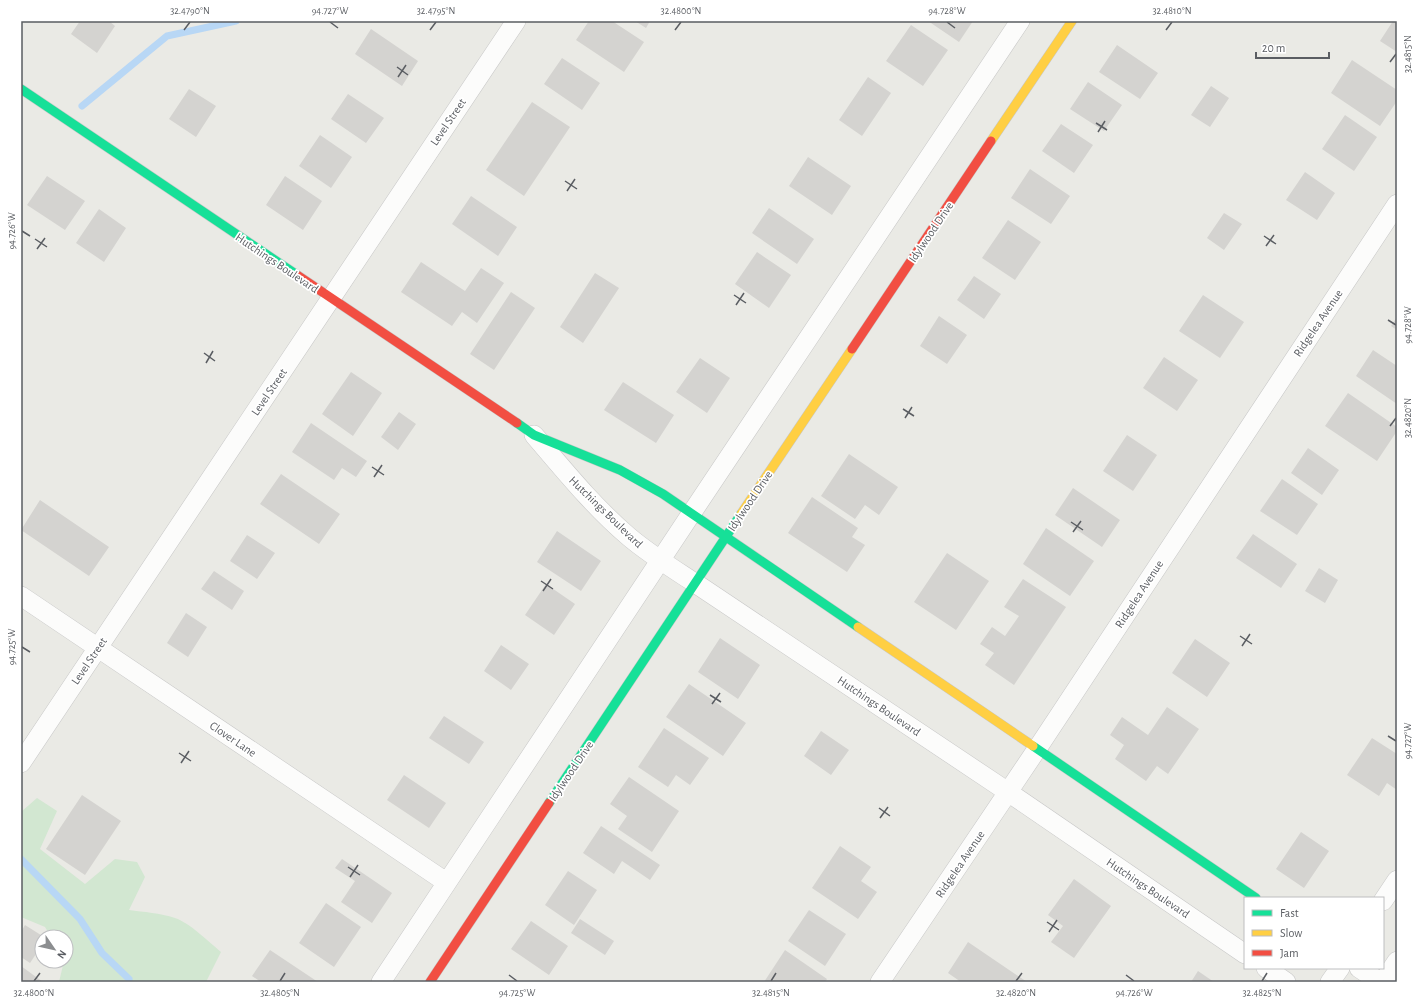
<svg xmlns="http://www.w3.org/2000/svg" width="1418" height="1003" font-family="'Alegreya Sans',sans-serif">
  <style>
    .green { fill: #d2e7d1 }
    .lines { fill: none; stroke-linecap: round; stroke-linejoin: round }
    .stream { stroke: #b8d7f5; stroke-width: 7 }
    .building { fill: #d4d3d0 }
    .street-casing { stroke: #c7c7c7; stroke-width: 20 }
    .fast-casing { stroke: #c7c8c8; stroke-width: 10 }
    .slow-casing { stroke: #c7c8c8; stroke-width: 10 }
    .jam-casing { stroke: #c7c8c8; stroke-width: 10 }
    .street { stroke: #fcfcfb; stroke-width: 19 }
    .fast { stroke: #16e098; stroke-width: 9 }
    .slow { stroke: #ffcf43; stroke-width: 9 }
    .jam { stroke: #f24e42; stroke-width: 9 }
    .ticks { fill: none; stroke: #5a5d62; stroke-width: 1.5 }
    .labels { text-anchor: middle; stroke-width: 3.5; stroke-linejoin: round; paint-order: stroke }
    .street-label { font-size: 12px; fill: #5a5d62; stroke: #fff }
    .neatline { fill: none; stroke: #5a5d62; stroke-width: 1.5 }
    .ticks-label { font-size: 10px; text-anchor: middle; fill: #5a5d62 }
  </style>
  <rect width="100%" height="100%" fill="#eaeae5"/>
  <path class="green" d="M37 798 57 811 40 849 85 884 115 859 137 862 145 877 129 910C144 912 160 913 175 918 190 923 209 942 221 952L206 982H59L64 961H66V937H51L45 927 21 917V812Z"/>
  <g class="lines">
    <path class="stream" d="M82 106 167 36 236 21
      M21 859 80 919 102 953 129 979"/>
  </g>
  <path class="building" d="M80 21H109L115 26 97 53 71 34Z
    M589 21H612L644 42 624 72 576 40Z
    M635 21H650L646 28Z
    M928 21H973L959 42Z
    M1393 21H1397V52L1380 41Z
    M911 25 948 50 923 86 886 61Z
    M371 29 418 61 402 86 355 54Z
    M1117 45 1158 73 1140 99 1099 72Z
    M562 58 600 83 582 110 544 84Z
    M1352 60 1397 90V101L1380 126 1331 93Z
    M868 77 891 93 862 136 839 120Z
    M1088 82 1122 105 1104 131 1070 109Z
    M1211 86 1229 98 1210 127 1191 115Z
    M189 89 216 106 196 137 169 119Z
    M348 94 384 118 366 143 331 119Z
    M532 102 570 127 524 196 486 170Z
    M1345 115 1377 137 1354 171 1322 149Z
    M1061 124 1093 145 1074 173 1042 151Z
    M320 135 352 157 331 188 299 166Z
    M808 157 851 186 832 215 789 186Z
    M1030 169 1070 196 1051 224 1011 198Z
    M1305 172 1335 193 1317 220 1286 200Z
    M47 176 85 201 65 230 27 205Z
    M285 176 322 201 303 230 266 205Z
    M471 196 517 227 498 256 452 224Z
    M769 208 814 239 797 264 752 233Z
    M99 209 126 228 104 262 76 243Z
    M1224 213 1242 224 1224 250 1207 238Z
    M1008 220 1041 242 1015 280 982 258Z
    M757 252 791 275 769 308 735 284Z
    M421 262 465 291 481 268 504 283 477 323 462 312 452 326 401 292Z
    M595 273 619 288 583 343 560 327Z
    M974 276 1001 294 984 319 957 300Z
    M511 292 535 308 494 370 470 354Z
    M1203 295 1244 322 1220 358 1179 331Z
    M939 316 967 335 947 364 920 346Z
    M1397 317V330L1391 326Z
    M1373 350 1397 366V404L1356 376Z
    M1164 357 1198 380 1177 411 1143 388Z
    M700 358 730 378 707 413 676 392Z
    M351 372 382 393 353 436 322 414Z
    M623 382 674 415 656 443 604 410Z
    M1348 393 1397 427V431L1377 461 1325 426Z
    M399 412 416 424 398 450 381 437Z
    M311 423 367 461 356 477 342 468 334 480 292 452Z
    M1127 435 1157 455 1133 491 1103 471Z
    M1308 448 1339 470 1322 495 1291 473Z
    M849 454 898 487 879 515 865 505 855 519 821 496Z
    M281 474 340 514 319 544 260 504Z
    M1282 479 1318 504 1297 535 1260 511Z
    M1073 488 1120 520 1102 547 1055 515Z
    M812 497 858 528 852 537 865 545 847 572 788 533Z
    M40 500 109 547 89 576 21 530Z
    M1046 528 1094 561 1070 596 1023 564Z
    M557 531 601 561 581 591 537 562Z
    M1253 534 1297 564 1281 588 1236 558Z
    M247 535 275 553 257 579 230 561Z
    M947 553 989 581 956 630 914 602Z
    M1319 568 1338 580 1325 603 1305 591Z
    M214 571 244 591 232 610 201 589Z
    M1023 579 1066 607 1014 685 985 665 994 653 980 644 992 627 1005 636 1019 616 1004 607Z
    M546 584 575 604 554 635 525 615Z
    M186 613 207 627 188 657 167 643Z
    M720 638 760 665 738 699 698 672Z
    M1195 639 1230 663 1207 697 1172 673Z
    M501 645 529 664 511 690 484 671Z
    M689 684 746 723 723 756 666 717Z
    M1167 707 1199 729 1168 774 1157 766 1146 781 1115 759 1124 745 1110 735 1122 717 1148 735Z
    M444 716 484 742 469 764 429 738Z
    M664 728 709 758 690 785 676 775 668 787 638 767Z
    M821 731 849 750 831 775 804 756Z
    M1372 738 1397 754V790L1387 783 1379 796 1347 775Z
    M404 775 446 803 429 828 387 800Z
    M629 777 679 811 652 852 618 829 627 816 610 804Z
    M82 795 121 821 85 875 46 849Z
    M601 826 660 865 650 880 622 861 614 874 583 853Z
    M1301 832 1329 851 1304 888 1276 869Z
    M840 846 871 867 861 881 877 892 858 919 812 888Z
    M342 859 392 893 372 923 341 902 355 881 335 868Z
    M568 871 597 890 574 925 545 905Z
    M1074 879 1111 906 1074 958 1051 942 1063 926 1048 915Z
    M326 903 361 927 334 967 299 943Z
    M809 910 846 934 825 966 788 941Z
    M580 919 614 941 605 955 571 933Z
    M531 921 568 946 549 975 511 949Z
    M25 925 44 937H42V945L30 963 21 957V932Z
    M968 942 1027 982H961L948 973Z
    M270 950 318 982H261L252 976Z
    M785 950 827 979 825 982H764Z
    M21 966 43 982H21Z
    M1198 971 1214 982H1191Z"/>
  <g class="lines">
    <defs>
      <path id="street" d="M534 435C564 470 593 506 628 536 649 554 672 568 695 583L1008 792 1245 954
        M21 596 446 882
        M21 763 516 21
        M1383 901 1397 880
        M1266 968 1286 982
        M1359 968 1380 982
        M381 982 691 514 1020 21
        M880 982 1037 749 1397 204
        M1330 982 1340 968
        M1383 982 1397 961"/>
      <path id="fast" d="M21 89 297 275
        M517 423 534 435 620 470 663 494 858 627
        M1033 746 1256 898
        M549 803 741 514"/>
      <path id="slow" d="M991 141 1072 21
        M741 514 852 349
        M858 627 1033 746"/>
      <path id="jam" d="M297 275 517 423
        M852 349 991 141
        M430 982 549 803"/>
    </defs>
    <use href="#street" class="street-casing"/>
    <use href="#fast" class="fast-casing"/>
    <use href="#slow" class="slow-casing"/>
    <use href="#jam" class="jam-casing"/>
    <use href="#street" class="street"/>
    <use href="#fast" class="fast"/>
    <use href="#slow" class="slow"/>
    <use href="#jam" class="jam"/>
  </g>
  <path class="ticks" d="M330 22 338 28M947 22 955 28M184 30 190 22M430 30 436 22M675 30 681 22M1166 30 1172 22M1390 62 1396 54M397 67 408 75M398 77 406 65M1096 123 1107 130M1098 132 1105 121M565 181 577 189M567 191 575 179M22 231 30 236M1264 236 1276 244M35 239 47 247M1266 246 1274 235M37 249 45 238M734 295 746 303M736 305 744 293M1388 320 1396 325M204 353 215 361M206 363 213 351M903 409 914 416M905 418 912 407M1390 426 1396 418M372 467 384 475M374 477 382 465M1071 522 1083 530M1073 532 1081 521M541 581 553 589M543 591 551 579M1240 636 1252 644M1242 646 1250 634M22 647 30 652M710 695 721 702M712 704 720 693M1388 736 1396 741M179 753 191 761M181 763 189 751M879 808 890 816M880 818 888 807M348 867 360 875M350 877 358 865M1047 922 1059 930M1049 932 1057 920M509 975 517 981M1126 975 1134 981M34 981 40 973M280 981 285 973M771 981 776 973M1016 981 1022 973M1262 981 1267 973"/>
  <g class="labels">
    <g class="street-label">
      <text transform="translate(448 122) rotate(-56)" y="4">Level Street</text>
      <text transform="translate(931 232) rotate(-56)" y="4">Idylwood Drive</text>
      <text transform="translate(277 263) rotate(34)" y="4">Hutchings Boulevard</text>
      <text transform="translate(1318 323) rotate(-56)" y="4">Ridgelea Avenue</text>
      <text transform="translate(269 392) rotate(-56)" y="4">Level Street</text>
      <text transform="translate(750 501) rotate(-56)" y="4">Idylwood Drive</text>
      <text transform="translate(606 512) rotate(44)" y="4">Hutchings Boulevard</text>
      <text transform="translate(1139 594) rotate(-57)" y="4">Ridgelea Avenue</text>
      <text transform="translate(89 661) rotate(-56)" y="4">Level Street</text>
      <text transform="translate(879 706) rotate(34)" y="4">Hutchings Boulevard</text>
      <text transform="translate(233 739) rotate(34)" y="4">Clover Lane</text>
      <text transform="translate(571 771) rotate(-56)" y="4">Idylwood Drive</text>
      <text transform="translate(960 864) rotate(-56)" y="4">Ridgelea Avenue</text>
      <text transform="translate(1148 888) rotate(34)" y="4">Hutchings Boulevard</text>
    </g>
  </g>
  <rect width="1418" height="1003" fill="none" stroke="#ffffff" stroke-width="44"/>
  <rect x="1244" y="897" width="140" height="72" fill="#ffffff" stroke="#bdbec0"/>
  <rect x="1252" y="910" width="20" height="6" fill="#16e098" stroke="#bdbec0"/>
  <text x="1280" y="917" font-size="12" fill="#5a5d62">Fast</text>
  <rect x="1252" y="930" width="20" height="6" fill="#ffcf43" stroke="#bdbec0"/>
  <text x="1280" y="937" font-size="12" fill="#5a5d62">Slow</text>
  <rect x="1252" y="950" width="20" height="6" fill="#f24e42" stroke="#bdbec0"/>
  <text x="1280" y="957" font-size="12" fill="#5a5d62">Jam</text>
  <g transform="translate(54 949) rotate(124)"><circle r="19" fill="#ffffff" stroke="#bdbec0"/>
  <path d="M0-3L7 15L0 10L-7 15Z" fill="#8c8e90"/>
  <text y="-6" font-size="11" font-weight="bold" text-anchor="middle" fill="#5a5d62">N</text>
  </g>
  <path d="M1256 52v6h73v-6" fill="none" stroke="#5a5d62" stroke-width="2"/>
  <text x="1262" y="52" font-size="12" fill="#5a5d62" stroke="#ffffff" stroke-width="3" paint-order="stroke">20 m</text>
  <rect x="22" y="22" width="1374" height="959" class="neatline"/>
  <g class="ticks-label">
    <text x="190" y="14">32.4790°N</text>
    <text x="330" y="14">94.727°W</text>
    <text x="436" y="14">32.4795°N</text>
    <text x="681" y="14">32.4800°N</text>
    <text x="947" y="14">94.728°W</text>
    <text x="1172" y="14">32.4810°N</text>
    <text transform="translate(1407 54) rotate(-90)" y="4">32.4815°N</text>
    <text transform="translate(11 231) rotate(-90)" y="4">94.726°W</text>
    <text transform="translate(1407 325) rotate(-90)" y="4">94.728°W</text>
    <text transform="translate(1407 418) rotate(-90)" y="4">32.4820°N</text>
    <text transform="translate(11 647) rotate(-90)" y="4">94.725°W</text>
    <text transform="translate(1407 741) rotate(-90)" y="4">94.727°W</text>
    <text x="34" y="996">32.4800°N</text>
    <text x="280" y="996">32.4805°N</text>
    <text x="517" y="996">94.725°W</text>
    <text x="771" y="996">32.4815°N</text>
    <text x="1016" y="996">32.4820°N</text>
    <text x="1134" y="996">94.726°W</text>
    <text x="1262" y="996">32.4825°N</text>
  </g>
</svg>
